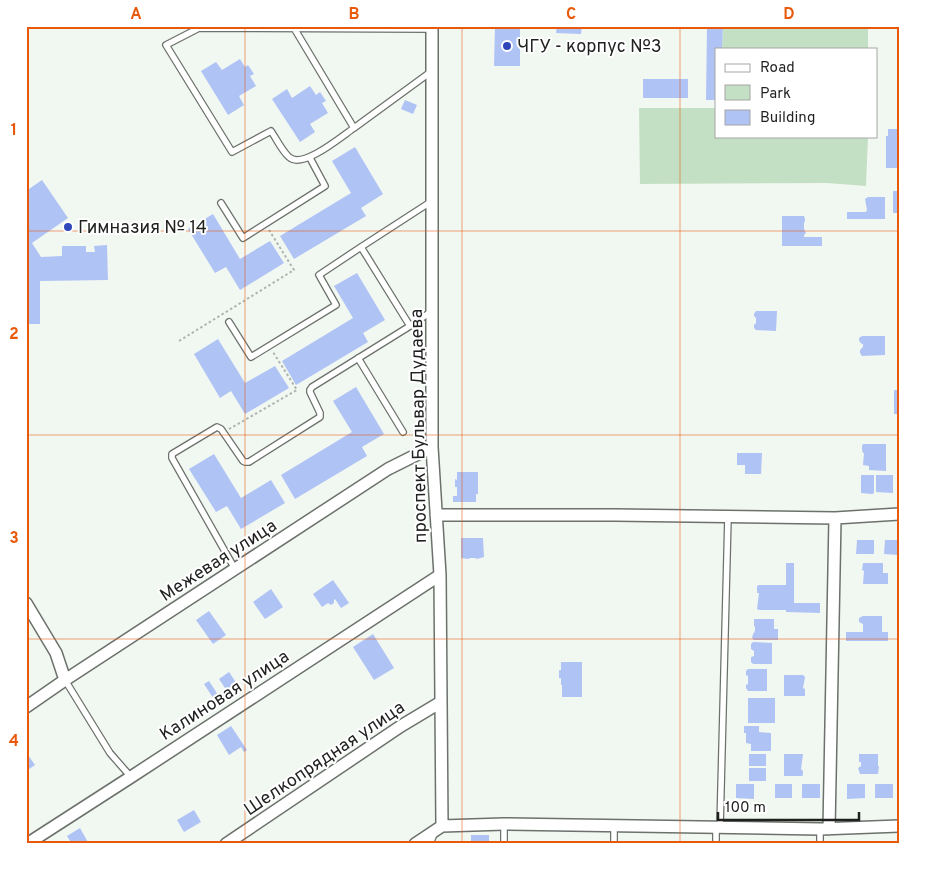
<svg xmlns="http://www.w3.org/2000/svg" width="925" height="870" font-family="Overpass,sans-serif">
  <style>
    .green { fill: #c4e0c4 }
    .building { fill: #b0c3f5 }
    .lines { fill: none; stroke-linecap: round; stroke-linejoin: round }
    .lane-casing { stroke: #6c716c; stroke-width: 8 }
    .street-casing { stroke: #6c716c; stroke-width: 14 }
    .path { stroke: #afb4af; stroke-width: 2; stroke-dasharray: 2.5 2.5; stroke-linecap: butt }
    .lane { stroke: #fff; stroke-width: 5.5 }
    .street { stroke: #fff; stroke-width: 11 }
    .grid { fill: none; stroke: #e8590c; stroke-width: 1; stroke-opacity: 0.55 }
    .poi-dot { fill: #2f47b8; stroke: #fff; stroke-width: 2 }
    .labels { text-anchor: middle; stroke-width: 4; stroke-linejoin: round; paint-order: stroke }
    .poi-label { font-size: 18px; fill: #1f211f; stroke: #fff; text-anchor: start }
    .street-label { font-size: 18px; fill: #1f211f; stroke: #fff }
    .neatline { fill: none; stroke: #e8590c; stroke-width: 2 }
    .grid-label { font-size: 16px; text-anchor: middle; font-weight: bold; fill: #e8590c }
  </style>
  <rect width="100%" height="100%" fill="#f1f7f1"/>
  <path class="green" d="M723 26H868V49H722Z
    M639 108H716V136H868L866 186 827 183 640 184Z"/>
  <path class="building" d="M495 26H520V66H494Z
    M557 26H582L581 34 556 33Z
    M707 26H723L722 49H716V100H706Z
    M240 59 245 67 248 65 254 74 250 76 256 86 239 96 244 105 228 115 201 71 216 62 222 70Z
    M643 79H688V98H643Z
    M310 86 316 95 320 92 326 101 322 103 328 113 310 124 315 132 300 142 272 99 287 89 292 98Z
    M405 100 417 105 413 114 401 109Z
    M888 129H899V168H886V136H888Z
    M355 147 383 194 361 208 366 216 294 259 280 236 351 193 332 161Z
    M42 180 68 218 32 243 41 257 62 256V246H86V252H95L94 246 107 245 108 280 40 281V324H26V191Z
    M893 191H899V213H893Z
    M868 197H885V219H847V212H866L867 210 865 199Z
    M213 214 240 259 270 241 284 263 240 290 226 267 215 273 188 229Z
    M782 216H804L805 219V221L804 223V229L806 233 804 235V237H822V246H782Z
    M357 273 385 320 363 333 368 342 296 385 282 361 353 318 334 286Z
    M756 311H777L776 331 756 330 754 328V325L756 323V318L754 316V314Z
    M862 336H885V355L862 356 860 353V350L863 347V344H862L859 341V338Z
    M218 339 245 383 275 366 289 388 245 414 231 391 220 398 194 354Z
    M356 387 384 434 362 447 367 456 295 499 281 475 352 432 333 401Z
    M894 390H899V414H894Z
    M863 444H886V471L869 470V466L863 465 864 453H863L862 450V446Z
    M737 453H762L761 474H745V465H737Z
    M214 454 241 498 271 480 285 503 241 529 227 506 216 512 189 469Z
    M457 472H478V494H476V502H453V496H457V487H455V479L457 480Z
    M861 475H874V493L872 494 861 493Z
    M876 475H893V493L876 492Z
    M461 538H483L484 557 477 559 475 558H470L468 559 461 558Z
    M857 540H874V554H856Z
    M885 540H899V555L884 554Z
    M786 563H794V603H820V613L786 612V610H759L757 609 759 593H757V586L759 585H786Z
    M863 563H883V573H888V584H863L864 571 862 570Z
    M333 580 349 603 341 608 335 599 334 600V603L331 605 328 603 322 607 313 594Z
    M271 589 283 607 265 619 253 602Z
    M209 611 226 635 213 644 196 620Z
    M863 616H882V632H888V641H846V632H863V624L859 622V618Z
    M754 619H774V629H778V640H754L752 638 753 634 755 631V627L754 626Z
    M373 634 394 668 374 680 353 647Z
    M753 642 772 643V664H753L751 662V657L754 656V651L751 649V644Z
    M561 662H582V697H562V685H561V678H559V670H561Z
    M748 669H767V691H748L746 688V685L748 684V676L746 675V671Z
    M229 672 241 690 231 697 219 679Z
    M784 675H803L805 677 803 688 805 689V696H784Z
    M209 681 224 704 219 707 204 684Z
    M748 698H775V723H748Z
    M231 726 247 750 244 752 241 747 229 755 217 735Z
    M744 726H759V732L771 733V751H751V744L746 743V733H744Z
    M26 752 35 765 26 771Z
    M749 754H766V766H749Z
    M784 754H803L801 769 803 771V775L802 776H784Z
    M859 754H878V766H879L878 774H860L858 768 861 766V762H859Z
    M749 768H766V781H749Z
    M736 784H754V799L736 798Z
    M775 784H792V798H775Z
    M802 784H820V798H802Z
    M847 784H865V798L847 799Z
    M875 784H893V798H875Z
    M194 810 201 822 184 832 177 820Z
    M80 828 89 844H72L67 836Z
    M471 835H489V844H471Z"/>
  <g class="lines">
    <defs>
      <path id="lane" d="M294 28 354 128 432 71
        M354 128C342 136 302 170 289 157 282 151 276 138 271 131L232 152 166 45 199 28 432 29
        M221 203 243 238 325 186 310 158
        M361 247 410 326
        M229 322 251 357 336 305 319 275 361 247 432 201
        M358 358 403 432
        M235 569 172 458V454L217 427 221 429 243 461 245 462H249L320 417V413L310 392V390L312 387 410 326 432 311
        M65 680 110 753 131 777
        M716 827V844
        M720 827 728 517
        M430 844 434 834
        M504 844V824
        M614 844V826
        M820 844V829"/>
      <path id="street" d="M432 26V447L440 575 442 826
        M436 515H615L835 518 899 514
        M26 603 56 653 65 680
        M26 707 65 680 388 469 432 447
        M829 829 835 518
        M27 844 131 777 440 575
        M226 844 401 726 441 702
        M415 844 442 826 504 824 820 829 899 826"/>
    </defs>
    <use href="#lane" class="lane-casing"/>
    <use href="#street" class="street-casing"/>
    <path class="path" d="M179 341 294 270 269 230
      M229 429 297 390 273 352"/>
    <use href="#lane" class="lane"/>
    <use href="#street" class="street"/>
  </g>
  <path class="grid" d="M245 26V844M462 26V844M680 26V844M26 231H899M26 435H899M26 639H899"/>
  <g class="poi-dot">
    <circle cx="507" cy="46" r="5"/>
    <circle cx="68" cy="227" r="5"/>
  </g>
  <g class="labels">
    <g class="poi-label">
      <text x="517" y="52">ЧГУ - корпус №3</text>
      <text x="78" y="233">Гимназия № 14</text>
    </g>
    <g class="street-label">
      <text transform="translate(418 426) rotate(-91)" y="6">проспект Бульвар Дудаева</text>
      <text transform="translate(218 560) rotate(-33)" y="6">Межевая улица</text>
      <text transform="translate(224 695) rotate(-33)" y="6">Калиновая улица</text>
      <text transform="translate(324 758) rotate(-34)" y="6">Шелкопрядная улица</text>
    </g>
  </g>
  <rect width="925" height="870" fill="none" stroke="#ffffff" stroke-width="55"/>
  <rect x="715" y="48" width="162" height="90" fill="#ffffff" stroke="#a5a6a5"/>
  <rect x="725" y="64" width="25" height="8" fill="#ffffff" stroke="#a5a6a5"/>
  <text x="760" y="72" font-size="15" fill="#1f211f">Road</text>
  <rect x="725" y="85" width="25" height="15" fill="#c4e0c4" stroke="#a5a6a5"/>
  <text x="760" y="98" font-size="15" fill="#1f211f">Park</text>
  <rect x="725" y="110" width="25" height="15" fill="#b0c3f5" stroke="#a5a6a5"/>
  <text x="760" y="122" font-size="15" fill="#1f211f">Building</text>
  <path d="M718 812v8h141v-8" fill="none" stroke="#1f211f" stroke-width="2.5"/>
  <text x="725" y="812" font-size="15" fill="#1f211f" stroke="#ffffff" stroke-width="4" paint-order="stroke">100 m</text>
  <rect x="28" y="28" width="870" height="814" class="neatline"/>
  <g class="grid-label">
    <text x="136" y="19">A</text>
    <text x="354" y="19">B</text>
    <text x="571" y="19">C</text>
    <text x="789" y="19">D</text>
    <text x="14" y="135">1</text>
    <text x="14" y="339">2</text>
    <text x="14" y="543">3</text>
    <text x="14" y="746">4</text>
  </g>
</svg>
